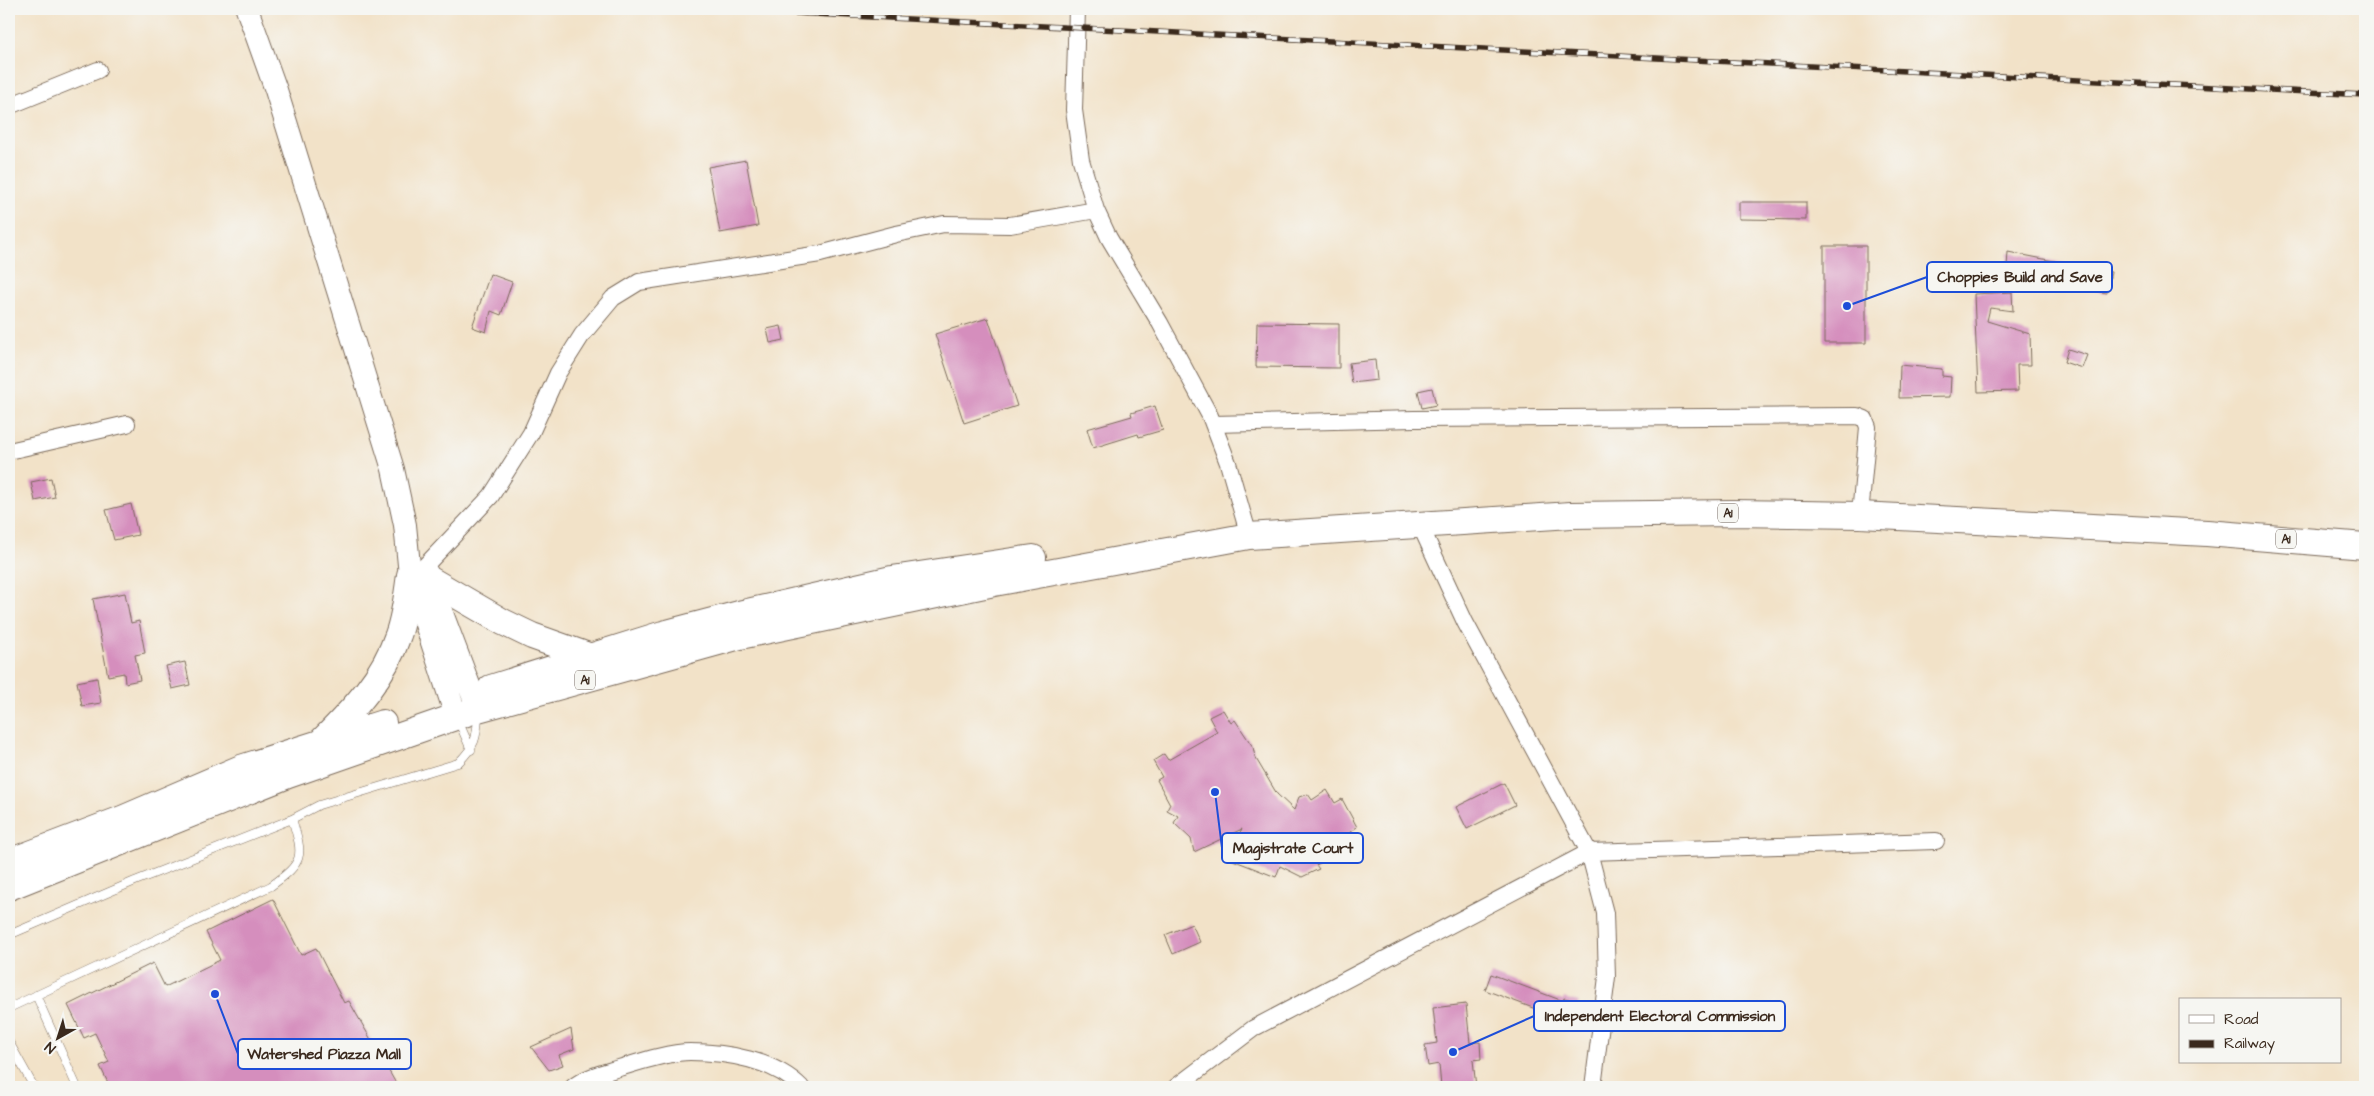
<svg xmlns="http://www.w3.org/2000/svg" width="2374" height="1096" font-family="'Architects Daughter',sans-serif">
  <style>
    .building { fill: #d58ebd }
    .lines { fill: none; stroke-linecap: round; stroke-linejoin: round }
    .service-casing { stroke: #7b6a5a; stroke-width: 9 }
    .minor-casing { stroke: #7b6a5a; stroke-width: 18 }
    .secondary-casing { stroke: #7b6a5a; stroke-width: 24 }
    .trunk-casing { stroke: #7b6a5a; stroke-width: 28 }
    .service { stroke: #fff; stroke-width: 8 }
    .minor { stroke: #fff; stroke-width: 16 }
    .secondary { stroke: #fff; stroke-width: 22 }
    .trunk { stroke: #fff; stroke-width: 26 }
    .rail-casing { stroke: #3b2a1e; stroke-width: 5.5 }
    .rail { stroke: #f6f6f2; stroke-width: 4; stroke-dasharray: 11; stroke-linecap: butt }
    .labels { text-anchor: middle; stroke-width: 4; stroke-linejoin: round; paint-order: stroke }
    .shield { fill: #f6f6f2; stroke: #73675e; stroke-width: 1 }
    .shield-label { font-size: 12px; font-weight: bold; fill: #3b2a1e }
    .leader { fill: none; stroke: #1d4ed8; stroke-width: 2 }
    .callout-dot { fill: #1d4ed8; stroke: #f6f6f2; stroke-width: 2 }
    .callout { fill: #f6f6f2; stroke: #1d4ed8; stroke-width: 2 }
    .callout-label { font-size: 15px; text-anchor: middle; font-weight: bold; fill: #3b2a1e }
  </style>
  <rect width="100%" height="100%" fill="#f6f6f2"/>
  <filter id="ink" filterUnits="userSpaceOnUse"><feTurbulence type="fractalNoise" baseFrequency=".02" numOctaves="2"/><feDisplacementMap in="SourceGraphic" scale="10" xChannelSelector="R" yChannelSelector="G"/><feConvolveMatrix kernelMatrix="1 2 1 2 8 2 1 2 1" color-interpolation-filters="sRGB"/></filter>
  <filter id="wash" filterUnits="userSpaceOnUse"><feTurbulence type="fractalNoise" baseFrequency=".0096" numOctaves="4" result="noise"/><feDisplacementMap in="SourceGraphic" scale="20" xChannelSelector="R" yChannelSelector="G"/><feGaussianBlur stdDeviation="1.12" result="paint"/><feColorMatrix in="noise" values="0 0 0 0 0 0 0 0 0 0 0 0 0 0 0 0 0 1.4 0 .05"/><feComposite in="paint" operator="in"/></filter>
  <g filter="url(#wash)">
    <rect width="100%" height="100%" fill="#f2e2c8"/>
    <g id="blocks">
      <path class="building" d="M746 160 758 226 720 233 708 167Z
        M1739 202H1806V220L1739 219Z
        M1824 246H1866V343H1824Z
        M2008 252 2069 264 2067 275 2007 267Z
        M2090 268 2111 272 2107 293 2089 290Z
        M490 274 512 282 501 315 491 311 486 332 472 327Z
        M2012 292 2013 311 1990 308 1987 321 2030 334 2031 365H2017L2018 391 1978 392 1974 294Z
        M988 318 1017 406 964 423 935 334Z
        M1257 323 1339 324V368L1256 367Z
        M781 326 784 340 770 343 767 329Z
        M2068 349 2087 355 2082 368 2064 362Z
        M1375 360 1377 380 1352 383 1349 363Z
        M1900 365 1942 369V376L1951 377 1950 397 1899 398Z
        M1432 388 1436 405 1422 408 1418 391Z
        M1155 406 1163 430 1139 437 1138 434 1093 448 1087 429 1132 416 1131 413Z
        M51 478 55 497 35 501 31 482Z
        M131 504 138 535 114 540 106 510Z
        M125 593 131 623 139 621 145 653 135 655 140 680 125 683 124 673 108 676 93 599Z
        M185 662 190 685 172 689 166 666Z
        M97 678 101 703 82 706 77 682Z
        M1223 710 1231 723 1235 720 1253 747 1255 757 1277 794 1294 810 1299 797 1308 794 1312 800 1327 790 1335 803 1342 799 1357 827 1350 832 1356 843 1316 865 1319 869 1302 877 1280 866 1276 877 1225 857 1242 829 1194 852 1191 839 1174 823 1178 816 1167 810 1170 804 1157 780 1162 777 1153 761 1164 754 1168 760 1217 732 1209 717Z
        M1504 783 1515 805 1467 829 1456 807Z
        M273 899 301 955 316 948 344 1003 349 1001 398 1087H110L100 1066 109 1062 95 1033 84 1038 68 1005 153 963 165 987 220 960 206 932Z
        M1192 924 1200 942 1173 954 1165 935Z
        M1491 974 1563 1001 1564 998 1579 1002 1577 1007 1592 1012 1591 1023 1541 1011 1485 990Z
        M1466 1004 1470 1043 1480 1042 1481 1059 1473 1060 1476 1087H1441L1439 1064 1428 1066 1425 1045 1437 1043 1433 1008Z
        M571 1029 574 1049 559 1055 563 1065 549 1070 531 1047Z"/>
    </g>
  </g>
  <g filter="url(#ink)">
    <use href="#blocks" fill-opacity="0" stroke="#7b6a5a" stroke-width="1"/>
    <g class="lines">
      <defs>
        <path id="service" d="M458 720 471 750
          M9 935 135 881 292 819
          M36 995 77 1087
          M9 1008 271 886C304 862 304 857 292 819L319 805 458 763C475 746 477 739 478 715
          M9 1042 34 1087"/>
        <path id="minor" d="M1077 9 1074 110 1081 160 1096 210 1109 238 1160 323 1210 416 1228 463 1249 536
          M9 106 98 70
          M1213 424 1414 419 1857 416 1865 419 1868 427 1860 515
          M9 451 127 424
          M1420 525 1465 622 1589 852 1605 913 1607 977 1593 1087
          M424 567 491 496 531 433 558 373 582 335 613 298 639 282 820 254 896 234 944 224 1010 225 1096 210
          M573 1087C585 1077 603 1073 619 1068 639 1062 669 1052 690 1052 727 1052 774 1060 801 1087
          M1176 1087 1254 1028 1589 852 1936 841"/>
        <path id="secondary" d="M247 9 276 90 393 469 405 525 410 575 456 716
          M426 571 478 709"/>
        <path id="trunk" d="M429 579 503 622 532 636 591 657
          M491 688 663 634 739 614 892 579 1033 558
          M323 740C354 709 384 677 398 635 405 616 407 595 410 575
          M9 862 122 819 241 768 383 723
          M9 887 288 775 478 709 740 636 994 583 1249 536 1571 515 1732 513 1860 515 2207 533 2365 546"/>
      </defs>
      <use href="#service" class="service-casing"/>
      <use href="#minor" class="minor-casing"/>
      <use href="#secondary" class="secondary-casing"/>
      <use href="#trunk" class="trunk-casing"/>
      <use href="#service" class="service"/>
      <use href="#minor" class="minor"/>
      <use href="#secondary" class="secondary"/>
      <use href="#trunk" class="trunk"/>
      <defs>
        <path id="rail" d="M719 9 2365 95"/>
      </defs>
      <use href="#rail" class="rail-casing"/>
      <use href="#rail" class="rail"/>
    </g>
  </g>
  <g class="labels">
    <g class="shield">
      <rect x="1718" y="503.5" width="20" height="19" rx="4"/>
      <rect x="2276" y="529.5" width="20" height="19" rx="4"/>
      <rect x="575" y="670.5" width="20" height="19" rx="4"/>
    </g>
    <g class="shield-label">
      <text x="1728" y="517">A1</text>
      <text x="2286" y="543">A1</text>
      <text x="585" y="684">A1</text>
    </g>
  </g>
  <path class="leader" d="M1847 306L1927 277M1215 792L1222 848M1453 1052L1534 1016M215 994L238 1054"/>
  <g class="callout-dot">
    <circle cx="1847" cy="306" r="5"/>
    <circle cx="1215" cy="792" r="5"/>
    <circle cx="1453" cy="1052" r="5"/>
    <circle cx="215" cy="994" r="5"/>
  </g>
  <g class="callout">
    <rect x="1927" y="262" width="185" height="30" rx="5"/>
    <rect x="1222" y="833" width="141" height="30" rx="5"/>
    <rect x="1534" y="1001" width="251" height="30" rx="5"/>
    <rect x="238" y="1039" width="173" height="30" rx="5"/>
  </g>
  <g class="callout-label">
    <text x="2020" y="282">Choppies Build and Save</text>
    <text x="1293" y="853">Magistrate Court</text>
    <text x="1660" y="1021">Independent Electoral Commission</text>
    <text x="324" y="1059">Watershed Piazza Mall</text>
  </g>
  <rect width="2374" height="1096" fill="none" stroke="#f6f6f2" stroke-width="30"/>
  <rect x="2179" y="998" width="162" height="65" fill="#f6f6f2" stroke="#aba49d"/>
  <rect x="2189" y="1015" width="25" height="8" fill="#ffffff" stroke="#aba49d"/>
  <text x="2224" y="1024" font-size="15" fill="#3b2a1e">Road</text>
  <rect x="2189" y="1040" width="25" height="8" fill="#3b2a1e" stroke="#aba49d"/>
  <text x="2224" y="1048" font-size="15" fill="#3b2a1e">Railway</text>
  <g transform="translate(58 1038) rotate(219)" stroke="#f6f6f2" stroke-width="4" paint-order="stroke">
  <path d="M0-4L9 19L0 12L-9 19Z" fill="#3b2a1e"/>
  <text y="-8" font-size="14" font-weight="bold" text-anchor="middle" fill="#3b2a1e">N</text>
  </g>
</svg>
